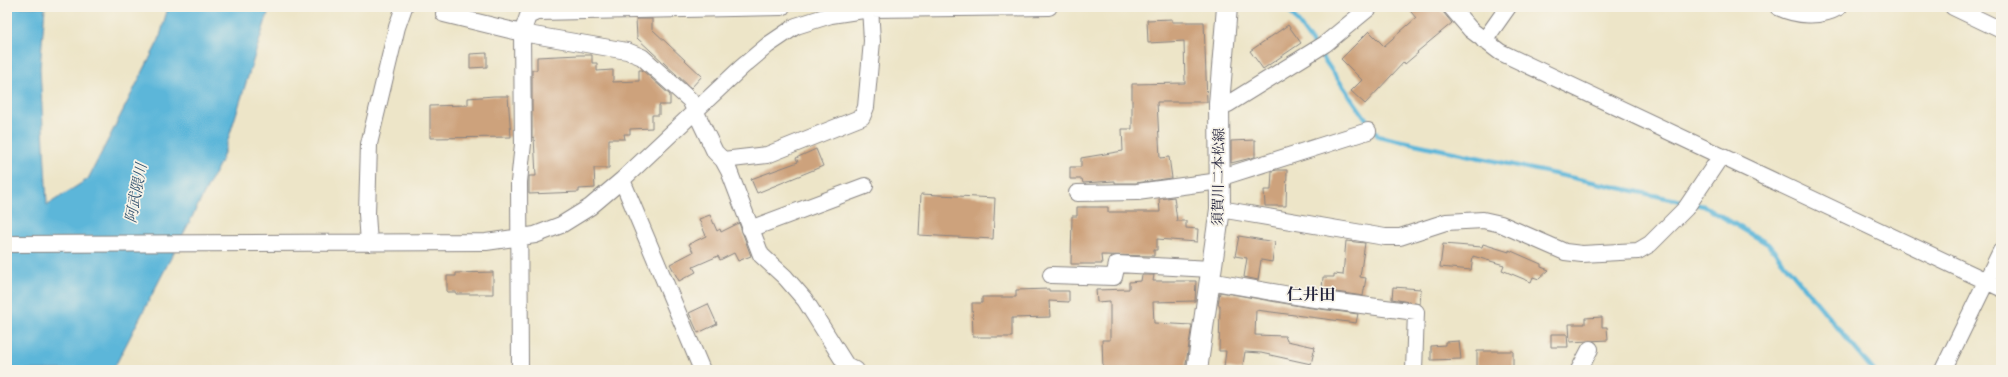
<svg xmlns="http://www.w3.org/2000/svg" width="2008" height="377" font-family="'Sorts Mill Goudy','Noto Serif JP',serif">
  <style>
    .water { fill: #5bb6d9; stroke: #3e6c8a }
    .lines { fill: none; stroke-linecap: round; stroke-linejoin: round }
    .stream { stroke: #5bb6d9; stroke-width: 4.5 }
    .building { fill: #cda27c }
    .minor-casing { stroke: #888482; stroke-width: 18 }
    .major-casing { stroke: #888482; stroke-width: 22 }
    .minor { stroke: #fff; stroke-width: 16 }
    .major { stroke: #fff; stroke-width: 20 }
    .labels { text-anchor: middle; stroke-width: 3.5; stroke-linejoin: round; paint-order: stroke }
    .street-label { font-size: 14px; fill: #22223b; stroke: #f7f3e8 }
    .water-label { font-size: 15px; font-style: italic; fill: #365672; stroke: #f7f3e8 }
    .quarter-label { font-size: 16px; font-weight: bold; fill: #22223b; stroke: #f7f3e8 }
  </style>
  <rect width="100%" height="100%" fill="#f7f3e8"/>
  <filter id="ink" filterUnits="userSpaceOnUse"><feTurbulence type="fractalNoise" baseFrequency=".025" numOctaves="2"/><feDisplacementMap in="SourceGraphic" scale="8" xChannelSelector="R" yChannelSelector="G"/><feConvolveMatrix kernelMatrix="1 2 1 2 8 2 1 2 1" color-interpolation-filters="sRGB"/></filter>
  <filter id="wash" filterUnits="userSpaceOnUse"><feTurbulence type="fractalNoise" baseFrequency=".012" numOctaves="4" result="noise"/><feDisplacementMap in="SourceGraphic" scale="16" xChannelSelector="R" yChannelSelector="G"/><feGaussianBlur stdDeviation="0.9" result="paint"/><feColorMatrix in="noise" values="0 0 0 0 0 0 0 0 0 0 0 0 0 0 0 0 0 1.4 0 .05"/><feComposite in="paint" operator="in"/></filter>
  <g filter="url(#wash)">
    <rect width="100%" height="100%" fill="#ede5c8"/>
    <path class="water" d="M7 7H45L40 68 47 205 88 179 159 40 168 7H270L222 159 113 370H7Z"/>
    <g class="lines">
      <path class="stream" d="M1287 7 1378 136 1704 206 1768 244 1873 370"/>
    </g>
    <g id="blocks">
      <path class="building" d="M1407 7H1439L1452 23 1417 52 1418 53 1405 64 1404 62 1365 104 1351 91 1362 80 1341 59 1369 31 1384 46 1416 18Z
        M636 19H652V29L702 76 691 88 637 38Z
        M1172 19V22H1204L1207 102H1157L1160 158 1169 157 1172 178 1136 183H1115V181L1083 183 1082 179H1070V167H1081V158L1123 151 1122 129H1132V84L1185 83 1184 41 1148 43 1147 20Z
        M1288 25 1301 43 1263 69 1250 51Z
        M487 53V67L470 68V54Z
        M579 55H592V63H597V71L613 70V82L639 81V70H642L670 95V105H659V115H652V128L630 129V134H624L625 139H609V168H594L595 188 579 189V192L529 194V176H536L534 137 532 138V70H537V57Z
        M494 96H508L511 137 430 138V106L468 105V98Z
        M1255 140V157L1231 163V141Z
        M816 149 823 166 757 193 751 179 798 162 796 158Z
        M1277 170H1287L1286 206H1265L1264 190H1271L1272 171Z
        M921 194 995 198 993 239 919 235Z
        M1174 197 1177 221H1186V228L1198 229 1197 242 1157 239V250H1154V256L1101 255 1102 264H1071L1072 216H1077V207H1108V212H1160L1159 199Z
        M710 215 717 231 720 229 721 232 739 223 751 256 738 261 734 253 720 260 718 256 693 267 696 272 679 281 670 264 693 252 689 244 706 236 699 219Z
        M1239 236 1275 242 1272 262 1261 260 1258 280 1244 277 1247 258 1235 256Z
        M1346 241 1365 243 1360 277 1366 278 1363 296 1322 290 1323 277H1334V274L1343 275Z
        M1443 244 1482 247 1483 244 1509 252V250L1541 264V267L1549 270 1539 279 1533 277 1531 282 1502 270 1504 265 1473 256 1471 270 1440 267Z
        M493 272V294H456V292H447V276H456V273Z
        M1142 275H1154L1153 281H1196L1195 301 1153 302 1154 323 1192 325 1185 370H1103L1102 340H1110V301L1097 302 1096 290 1129 289V282L1141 281Z
        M1393 287 1421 289 1420 304 1392 299Z
        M1049 289V291H1069V302L1049 301 1050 317 1012 318V337H973L972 303H982V297H1016V290Z
        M1220 292 1305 307 1358 314 1356 323 1256 310 1255 335 1285 336 1287 341 1315 347 1311 364 1261 353 1245 352 1242 370 1224 367 1226 351H1219L1220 305H1218Z
        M708 304 717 324 698 333 689 313Z
        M1602 317V327H1607L1608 340 1570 342 1569 324H1585V318Z
        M1551 334H1567L1568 347H1551Z
        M1459 341 1461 359 1431 360V346L1445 345V342Z
        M1477 351H1513V370H1477Z"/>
    </g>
  </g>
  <g filter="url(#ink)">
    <use href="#blocks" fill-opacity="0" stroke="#888482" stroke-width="1"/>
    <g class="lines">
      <defs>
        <path id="minor" d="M1451 7 1471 30 1500 52 2001 288
          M1778 7C1797 16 1820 18 1839 7
          M1953 7 2001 30
          M444 14 522 33 627 51 642 57 690 100 715 152 723 160 729 171 761 255 785 277 805 300 846 365 856 370
          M1484 41 1508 7
          M1219 104H1228L1325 44 1370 7
          M723 160 767 155 862 117 866 107 872 41 870 7
          M1219 178 1368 131
          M622 180 702 370
          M1077 193 1137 192 1220 181
          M1220 209 1385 237H1400L1446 222 1483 220 1501 224 1565 252 1582 254 1638 251 1650 244 1686 208 1721 156
          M750 229 865 186
          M369 243 367 214 369 144 397 27 404 7
          M7 244 486 242 535 235 561 225 590 207 622 180 742 67 768 45 796 26 831 15 870 9 1049 7
          M1051 275 1114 277 1117 264 1211 269
          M1209 281 1307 298 1416 312 1414 370
          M520 370 519 182 523 144 522 33 528 16 537 12 782 7
          M1579 370 1590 349
          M1943 370 2001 251"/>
        <path id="major" d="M1197 370 1220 209 1219 104 1227 7"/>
      </defs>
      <use href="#minor" class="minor-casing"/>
      <use href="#major" class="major-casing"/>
      <use href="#minor" class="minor"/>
      <use href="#major" class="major"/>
    </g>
  </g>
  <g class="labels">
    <g class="street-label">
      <text transform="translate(1218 177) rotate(-89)" y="5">須賀川二本松線</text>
    </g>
    <g class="water-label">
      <text transform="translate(136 193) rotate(-79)" y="5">阿武隈川</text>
    </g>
    <g class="quarter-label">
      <text x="1311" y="300">仁井田</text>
    </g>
  </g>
  <rect width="2008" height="377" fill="none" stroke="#f7f3e8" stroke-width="24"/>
</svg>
